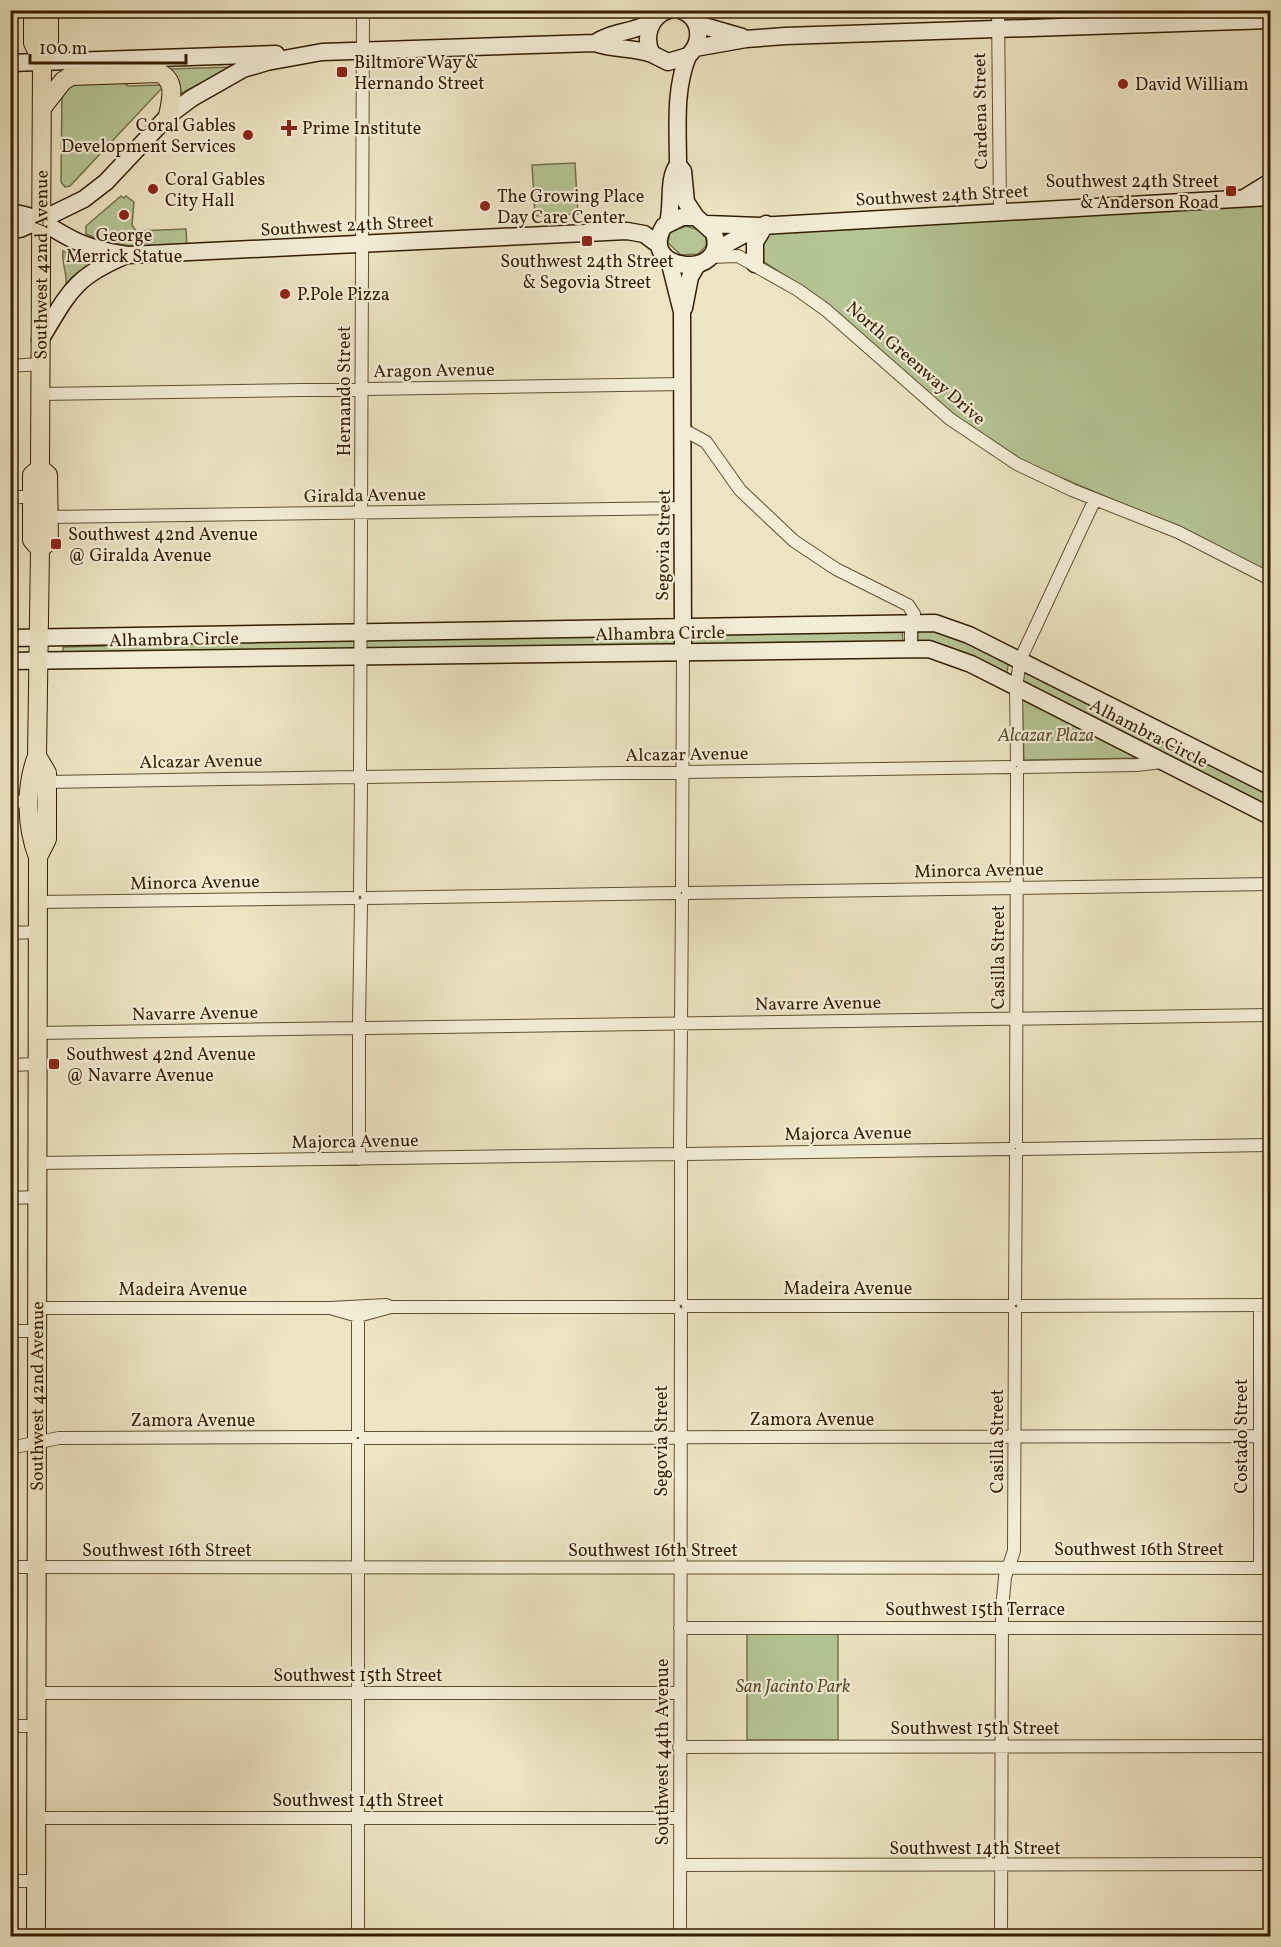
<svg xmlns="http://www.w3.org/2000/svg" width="1281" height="1947" font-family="Vollkorn,serif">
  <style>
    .green { fill: #b5c595; stroke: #75724a; stroke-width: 1.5 }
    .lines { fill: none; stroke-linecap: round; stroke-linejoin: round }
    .street-casing { stroke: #635030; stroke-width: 14 }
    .secondary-casing { stroke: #351e00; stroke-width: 19 }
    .primary-casing { stroke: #351e00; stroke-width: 20 }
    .street { stroke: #f3edd7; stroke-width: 12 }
    .secondary { stroke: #f3edd7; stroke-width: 16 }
    .primary { stroke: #ece4c2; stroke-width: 18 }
    .poi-dot { fill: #8f2418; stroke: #f3edd7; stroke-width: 2 }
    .labels { text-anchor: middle; stroke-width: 4.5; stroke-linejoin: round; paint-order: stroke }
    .poi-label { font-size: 18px; fill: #351e00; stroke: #f3edd7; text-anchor: start }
    .street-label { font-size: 18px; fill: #351e00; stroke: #f3edd7 }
    .park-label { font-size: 18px; font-style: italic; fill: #5b502d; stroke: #f3edd7 }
  </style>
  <rect width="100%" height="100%" fill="#ece4c2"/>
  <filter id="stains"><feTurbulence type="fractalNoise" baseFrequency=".00333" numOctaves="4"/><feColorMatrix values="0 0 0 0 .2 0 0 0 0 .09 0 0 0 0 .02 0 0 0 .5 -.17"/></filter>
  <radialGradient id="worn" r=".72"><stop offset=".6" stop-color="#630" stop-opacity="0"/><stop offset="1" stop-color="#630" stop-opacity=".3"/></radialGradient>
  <path class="green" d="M231 67V68L176 96 169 69Z
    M120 79 128 86 160 85 162 88 70 186 65 187 61 182 62 91 74 83Z
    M575 163 578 214 535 216 532 165Z
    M121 196 124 198 126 196 134 202 132 225 136 231 186 229 187 247C151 247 118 250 86 234V226Z
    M1270 205V574L1188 531 1026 463 981 435 934 399 822 300 764 262 758 249 770 233Z
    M686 226 699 230 706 238V246L698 254 681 255 668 243 670 232Z
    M63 251 73 256 78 251 105 259 66 285C68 274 61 264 63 251Z
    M902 626 903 643 689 647V630Z
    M918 626 952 631 1009 661 1006 677 918 643Z
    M675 630 676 647 366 651 365 637Z
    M354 636V651L63 656V647L104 646 118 641Z
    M1023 667 1270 791V810L1022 683Z
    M1022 696 1149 758 1024 760Z
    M747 1633H838V1740H747Z"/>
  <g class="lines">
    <defs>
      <path id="street" d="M998 10 1000 211
        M710 257 738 256 798 290 826 310 950 419 1017 464 1072 490 1178 532 1270 579
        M10 366 40 364
        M40 394 684 384
        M684 430 706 442 740 490 794 541 836 569 908 605 914 614 911 622V648
        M10 498 32 496
        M49 517 683 508
        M1017 760 1016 688 1020 660 1095 499
        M1023 767 1137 765 1162 762
        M360 773 363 10
        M365 777 1010 767
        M47 782 355 777
        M10 802 30 801
        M682 886 683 652
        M360 890 361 782
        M688 893 1270 884
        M367 898 675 893
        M37 902 353 898
        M10 933 37 932
        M359 1022 361 905
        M366 1028 1270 1015
        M37 1033 354 1028
        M10 1065 37 1064
        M1016 1142 1017 773
        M680 1147 682 900
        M1022 1149 1270 1145
        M687 1154 1009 1149
        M359 1159V1034
        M37 1163 675 1154
        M10 1198 36 1197
        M681 1299V1160
        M1015 1299 1016 1155
        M688 1306H1009
        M1023 1306 1270 1305
        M391 1307 358 1316 330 1308 386 1305 391 1307H674
        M35 1308H330
        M358 1309V1431
        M10 1331H35
        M365 1438 1259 1436
        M358 1445V1936
        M10 1448 59 1438 351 1437
        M10 1567 1270 1568
        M1260 1567V1305
        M680 1628H1270
        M35 1693H680
        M10 1726H35
        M679 1747 1270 1746
        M36 1818H680
        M680 1865 1270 1864
        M10 1881H36
        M680 1936 681 1314
        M1001 1936 1002 1609 1005 1577 1014 1551 1015 1313"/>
      <path id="secondary" d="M669 10C650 15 643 38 652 54L668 62 688 56C704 41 701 17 680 10
        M697 24 742 37
        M595 43C612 31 633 33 651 22
        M695 48 746 39 785 36 1270 20
        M688 56C674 90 678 128 678 165L683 171 686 202 696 217
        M10 63 276 54
        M1244 198 1270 182
        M10 213C34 213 50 228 70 238 88 248 107 252 128 255L627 231 644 234 659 245
        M682 217H696L714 233C729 281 636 272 664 226Z
        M668 222C673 205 667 178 678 165
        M707 224 760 226 1270 197
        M10 229H20L41 220 84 199 106 182 168 116 192 98 243 69 267 62 322 52 595 43C614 50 633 47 652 54
        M714 251 756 228
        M669 260 682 312 683 652
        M755 264V242L766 224
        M684 308 690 277 697 265
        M40 340C69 293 73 277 127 255
        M10 638 935 623 969 635 1270 786
        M10 661 929 649 971 664 1270 816"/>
      <g id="primary">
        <path d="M33 10V43L42 61"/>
        <path d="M42 108 63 81 71 76 160 73C177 82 171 100 168 116"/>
        <path d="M40 468 48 475 49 541 40 549"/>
        <path d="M37 756 47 773V839L38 857"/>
        <path id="s1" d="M36 1936 38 857C26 826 25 787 37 756L40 549 32 540V475L40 468 42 61 49 41V10"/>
      </g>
    </defs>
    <use href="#street" class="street-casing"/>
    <use href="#secondary" class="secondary-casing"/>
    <use href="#primary" class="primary-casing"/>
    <use href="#street" class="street"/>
    <use href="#secondary" class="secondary"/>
    <use href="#primary" class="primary"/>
  </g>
  <g class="poi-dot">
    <rect x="336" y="66" width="12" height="12" rx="3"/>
    <circle cx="1123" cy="84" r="6"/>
    <path d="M286 119h6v6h6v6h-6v6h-6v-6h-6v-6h6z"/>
    <circle cx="248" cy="135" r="6"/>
    <circle cx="153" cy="189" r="6"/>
    <rect x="1225" y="185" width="12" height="12" rx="3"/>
    <circle cx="485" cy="206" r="6"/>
    <circle cx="124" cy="215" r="6"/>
    <rect x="581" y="235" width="12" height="12" rx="3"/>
    <circle cx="285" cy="294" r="6"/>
    <rect x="50" y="538" width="12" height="12" rx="3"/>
    <rect x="48" y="1058" width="12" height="12" rx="3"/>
  </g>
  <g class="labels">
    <g class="poi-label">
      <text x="354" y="68">Biltmore Way &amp;<tspan x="354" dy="21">Hernando Street</tspan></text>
      <text x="1135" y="90">David William</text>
      <text x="236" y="131" text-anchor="end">Coral Gables<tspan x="236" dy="21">Development Services</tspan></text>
      <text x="302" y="134">Prime Institute</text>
      <text x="165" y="185">Coral Gables<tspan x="165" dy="21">City Hall</tspan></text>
      <text x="1219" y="187" text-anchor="end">Southwest 24th Street<tspan x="1219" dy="21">&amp; Anderson Road</tspan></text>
      <text x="497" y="202">The Growing Place<tspan x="497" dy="21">Day Care Center</tspan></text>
      <text x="124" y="241" text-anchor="middle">George<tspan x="124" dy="21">Merrick Statue</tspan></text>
      <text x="587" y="267" text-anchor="middle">Southwest 24th Street<tspan x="587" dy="21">&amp; Segovia Street</tspan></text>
      <text x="297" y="300">P.Pole Pizza</text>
      <text x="68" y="540">Southwest 42nd Avenue<tspan x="68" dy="21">@ Giralda Avenue</tspan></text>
      <text x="66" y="1060">Southwest 42nd Avenue<tspan x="66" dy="21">@ Navarre Avenue</tspan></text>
    </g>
    <g class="street-label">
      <text transform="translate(980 111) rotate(-91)" y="6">Cardena Street</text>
      <text transform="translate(942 195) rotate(-3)" y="6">Southwest 24th Street</text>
      <text transform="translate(347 225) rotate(-3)" y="6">Southwest 24th Street</text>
      <text dy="6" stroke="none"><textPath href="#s1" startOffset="1680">Southwest 42nd Avenue</textPath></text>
      <text transform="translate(916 363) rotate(41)" y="6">North Greenway Drive</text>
      <text transform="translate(434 370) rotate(-1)" y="6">Aragon Avenue</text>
      <text transform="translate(344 391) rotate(-90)" y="6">Hernando Street</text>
      <text transform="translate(365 495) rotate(-1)" y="6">Giralda Avenue</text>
      <text transform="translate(663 545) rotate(-89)" y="6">Segovia Street</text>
      <text transform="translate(660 633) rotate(-1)" y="6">Alhambra Circle</text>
      <text transform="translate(174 639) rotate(-1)" y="6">Alhambra Circle</text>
      <text transform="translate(1149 733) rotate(27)" y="6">Alhambra Circle</text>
      <text transform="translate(687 754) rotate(-1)" y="6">Alcazar Avenue</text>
      <text transform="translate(201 761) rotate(-1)" y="6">Alcazar Avenue</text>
      <text transform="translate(979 870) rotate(-1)" y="6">Minorca Avenue</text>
      <text transform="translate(195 882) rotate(-1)" y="6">Minorca Avenue</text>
      <text transform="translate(998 957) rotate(-90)" y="6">Casilla Street</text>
      <text transform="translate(818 1003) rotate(-1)" y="6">Navarre Avenue</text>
      <text transform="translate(195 1013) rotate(-1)" y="6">Navarre Avenue</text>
      <text transform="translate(848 1133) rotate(-1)" y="6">Majorca Avenue</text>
      <text transform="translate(355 1141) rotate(-1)" y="6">Majorca Avenue</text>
      <text x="848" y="1294">Madeira Avenue</text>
      <text x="183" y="1295">Madeira Avenue</text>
      <text dy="6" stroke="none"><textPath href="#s1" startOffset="540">Southwest 42nd Avenue</textPath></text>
      <text x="812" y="1425">Zamora Avenue</text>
      <text x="193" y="1426">Zamora Avenue</text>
      <text transform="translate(1241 1436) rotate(-90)" y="6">Costado Street</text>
      <text transform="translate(661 1441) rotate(-90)" y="6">Segovia Street</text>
      <text transform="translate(997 1441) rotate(-90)" y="6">Casilla Street</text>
      <text x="1139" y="1555">Southwest 16th Street</text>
      <text x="167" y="1556">Southwest 16th Street</text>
      <text x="653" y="1556">Southwest 16th Street</text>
      <text x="975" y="1615">Southwest 15th Terrace</text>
      <text x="358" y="1681">Southwest 15th Street</text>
      <text x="975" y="1734">Southwest 15th Street</text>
      <text transform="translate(662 1752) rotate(-90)" y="6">Southwest 44th Avenue</text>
      <text x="358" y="1806">Southwest 14th Street</text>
      <text x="975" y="1854">Southwest 14th Street</text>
    </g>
    <g class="park-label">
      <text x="1046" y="741">Alcazar Plaza</text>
      <text x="793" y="1692">San Jacinto Park</text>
    </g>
  </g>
  <rect width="1281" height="1947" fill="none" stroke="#ece4c2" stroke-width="36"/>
  <rect x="12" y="12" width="1257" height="1923" fill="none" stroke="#351e00" stroke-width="3"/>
  <rect x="18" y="18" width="1245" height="1911" fill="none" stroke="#351e00" stroke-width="1.5"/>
  <path d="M30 54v9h156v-9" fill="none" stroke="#351e00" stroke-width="3"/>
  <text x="39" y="54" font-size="18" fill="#351e00" stroke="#f3edd7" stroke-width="4.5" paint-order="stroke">100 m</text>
  <rect width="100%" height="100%" filter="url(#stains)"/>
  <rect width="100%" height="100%" fill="url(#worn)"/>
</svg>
